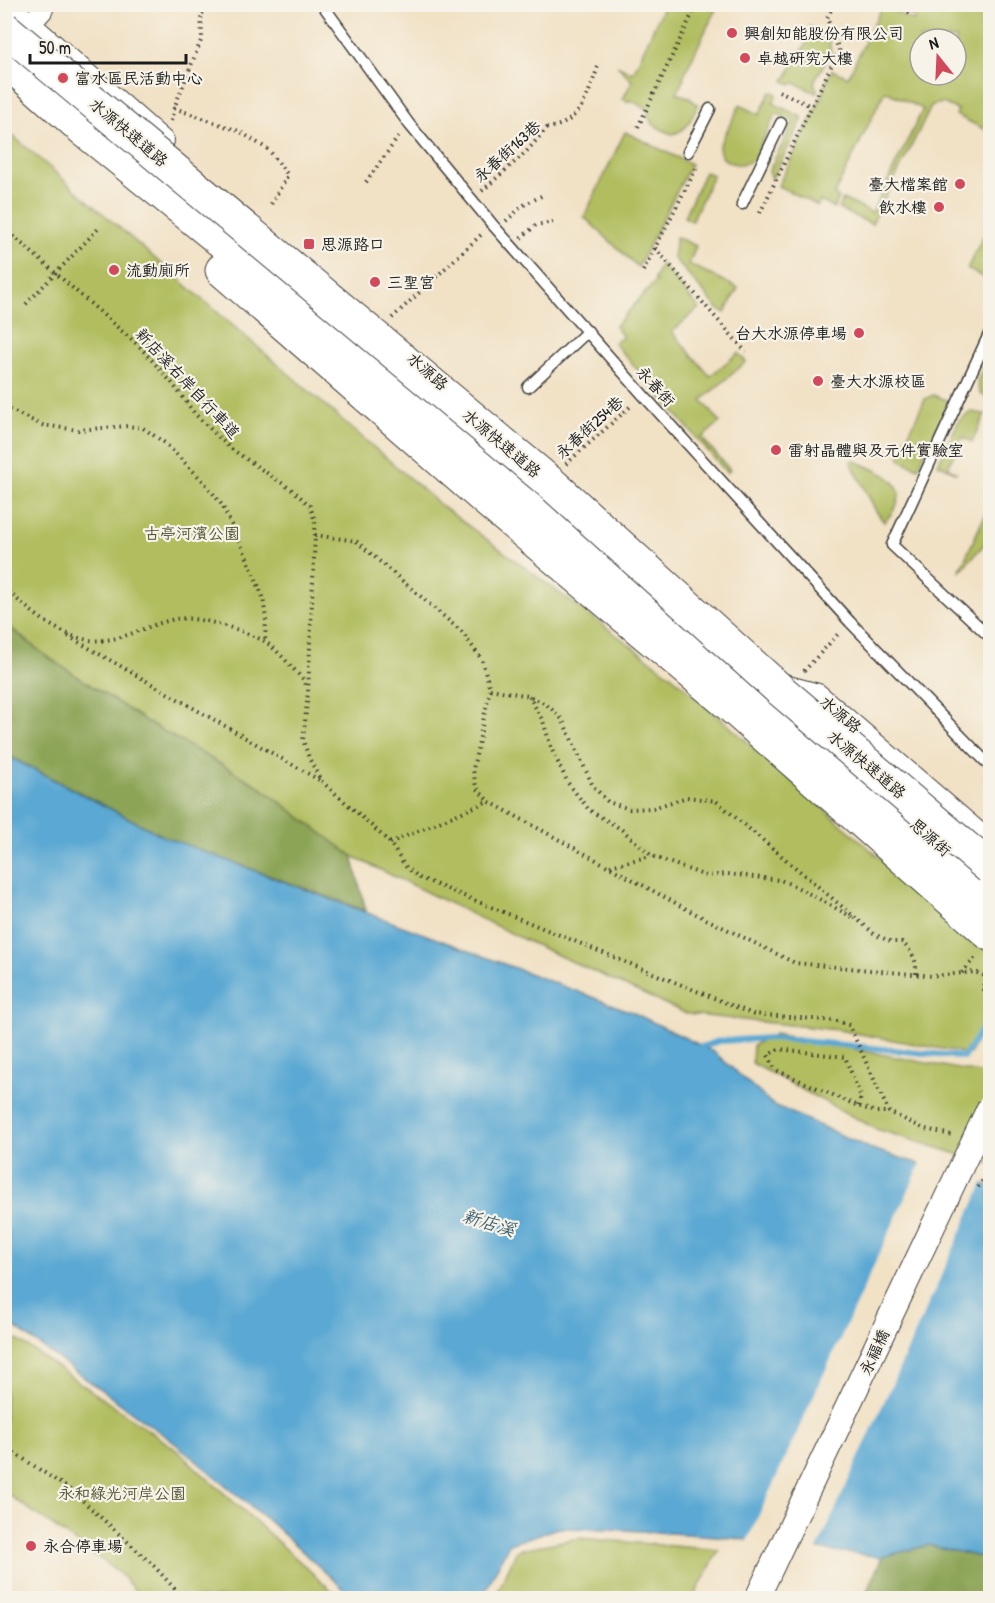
<svg xmlns="http://www.w3.org/2000/svg" width="995" height="1603" font-family="'Patrick Hand','LXGW WenKai TC',sans-serif">
  <style>
    .green { fill: #b1bd5f; stroke: #666c3e; stroke-width: 1.5; fill-rule: evenodd }
    .forest { fill: #8ca456; stroke: #546039; stroke-width: 1.5 }
    .water { fill: #5aa8d3; stroke: #3b6278; stroke-width: 1.5 }
    .pier { fill: #f1e1c5 }
    .lines { fill: none; stroke-linecap: round; stroke-linejoin: round }
    .stream { stroke: #5aa8d3; stroke-width: 6 }
    .service-casing { stroke: #3c3a35; stroke-width: 13 }
    .minor-casing { stroke: #3c3a35; stroke-width: 22 }
    .trunk-casing { stroke: #3c3a35; stroke-width: 35 }
    .path { stroke: #3c3a35; stroke-width: 4; stroke-dasharray: 1.5 4.5; stroke-linecap: butt }
    .service { stroke: #fff; stroke-width: 10 }
    .minor { stroke: #fff; stroke-width: 20 }
    .trunk { stroke: #fff; stroke-width: 33 }
    .tertiary-bridge-casing { stroke: #3c3a35; stroke-width: 26; stroke-linecap: butt }
    .trunk-bridge-casing { stroke: #3c3a35; stroke-width: 35; stroke-linecap: butt }
    .path-bridge { stroke: #3c3a35; stroke-width: 4; stroke-dasharray: 1.5 4.5; stroke-linecap: butt }
    .tertiary-bridge { stroke: #fff; stroke-width: 24 }
    .trunk-bridge { stroke: #fff; stroke-width: 33 }
    .poi-dot { fill: #d1495b; stroke: #f7f3e8; stroke-width: 2 }
    .labels { text-anchor: middle; stroke-width: 4.5; stroke-linejoin: round; paint-order: stroke }
    .poi-label { font-size: 16px; fill: #1c1c1c; stroke: #f7f3e8; text-anchor: start }
    .street-label { font-size: 16px; fill: #1c1c1c; stroke: #f7f3e8 }
    .park-label { font-size: 16px; fill: #505433; stroke: #f7f3e8 }
    .water-label { font-size: 18px; font-style: italic; fill: #385b6e; stroke: #f7f3e8 }
  </style>
  <rect width="100%" height="100%" fill="#f7f3e8"/>
  <filter id="ink" filterUnits="userSpaceOnUse"><feTurbulence type="fractalNoise" baseFrequency=".0167" numOctaves="2"/><feDisplacementMap in="SourceGraphic" scale="12" xChannelSelector="R" yChannelSelector="G"/><feConvolveMatrix kernelMatrix="1 2 1 2 8 2 1 2 1" color-interpolation-filters="sRGB"/></filter>
  <filter id="wash" filterUnits="userSpaceOnUse"><feTurbulence type="fractalNoise" baseFrequency=".008" numOctaves="4" result="noise"/><feDisplacementMap in="SourceGraphic" scale="24" xChannelSelector="R" yChannelSelector="G"/><feGaussianBlur stdDeviation="1.35" result="paint"/><feColorMatrix in="noise" values="0 0 0 0 0 0 0 0 0 0 0 0 0 0 0 0 0 1.4 0 .05"/><feComposite in="paint" operator="in"/></filter>
  <g filter="url(#wash)">
    <rect width="100%" height="100%" fill="#f1e1c5"/>
    <path class="green" d="M664 5H718L683 77 684 78 677 93 688 97 698 105C691 118 688 132 671 134 660 128 646 125 648 109L630 100 628 102 623 99 632 81 617 65 633 73Z
      M870 5H883L914 21 922 5H990V132L956 115 958 110 943 103 932 105 872 224 838 209 843 199 872 213 923 109 885 91 834 195 839 198 834 208 820 201 818 206 778 186 825 90 823 89 832 70 848 77 881 9ZM920 39H956V75H920Z
      M810 27 817 34 829 39 831 52 814 82 817 90 816 93 795 83 791 84 784 81 812 34Z
      M773 92 777 94 773 103 803 118 772 179 769 171 793 123 792 120 778 114 775 115 754 159C741 169 719 164 719 146L740 105 759 115 770 93Z
      M5 129 443 507 672 676 990 954V1011L970 1054 838 1030 687 1014 529 942 352 856 257 785 147 722 46 656 5 623Z
      M625 132 691 164 638 267 584 217Z
      M705 172 713 175 692 221 684 217Z
      M985 233 988 261 990 263V281L967 269Z
      M676 237 696 246 689 264 738 288 725 313 718 309 673 257Z
      M661 264 699 308 672 332 710 376 738 353 746 362 702 400 720 422 702 438 730 470 727 473 614 343 623 337 615 326 656 281 654 279Z
      M990 352V401L980 393 977 381Z
      M933 395 949 401 918 468 901 460 899 454 925 399Z
      M971 412 985 414 972 442 962 437 948 467 957 473 938 464 959 420Z
      M852 460C884 473 920 485 884 522L876 511 851 462Z
      M990 504V538L959 572Z
      M775 1034 990 1075V1164L876 1129 752 1063 753 1045Z
      M5 1331 174 1448 340 1598H142L117 1571 5 1492Z
      M579 1538 719 1550 693 1598H495L517 1550Z"/>
    <path class="forest" d="M4 623 46 656 147 722 257 785 352 856 366 911 165 837 5 754Z
      M928 1545 990 1559V1598H864L882 1557Z"/>
    <path class="water" d="M4 754 165 837 632 1012 714 1052 772 1104 869 1148 990 1186V1559L928 1545 882 1557 715 1536 608 1529 558 1528 509 1544 482 1598H362L346 1591 271 1523 176 1444 5 1320Z"/>
    <path class="pier" d="M922 1161 984 1181 816 1552 746 1543Z"/>
    <g class="lines">
      <path class="stream" d="M695 1049 719 1041 772 1038 964 1057 990 1016"/>
    </g>
  </g>
  <g filter="url(#ink)">
    <g class="lines">
      <defs>
        <path id="service" d="M322 4 409 124 492 224 643 395 850 622 990 766
          M688 152 710 109
          M742 204 781 123
          M990 332 892 545 990 637
          M528 387 588 331"/>
        <path id="minor" d="M8 4 164 141
          M30 24 42 11 45 4
          M785 684 788 686 818 694 990 842"/>
        <path id="trunk" d="M4 59 84 130 289 296 469 453 653 602 990 901
          M222 270 491 504 723 699 990 934"/>
      </defs>
      <use href="#service" class="service-casing"/>
      <use href="#minor" class="minor-casing"/>
      <use href="#trunk" class="trunk-casing"/>
      <path class="path" d="M892 4 912 14 916 4
        M779 91 811 106
        M174 108 239 131 269 150 288 175 270 206
        M171 121 174 108 202 38 201 14 217 4
        M638 127 697 4
        M366 182 399 136
        M482 191 526 152 547 128C581 124 588 94 598 67
        M760 213 839 50 827 18 834 4
        M506 221 524 205 545 194
        M4 228 140 347 172 383 195 414 230 448 295 492 310 506 315 521V535L308 693 303 740 309 758 321 781 371 825 390 843 405 866 420 878 753 1014 837 1021 849 1025 889 1112 925 1129 952 1135
        M521 238 536 225 553 222
        M655 248 746 352
        M643 271 698 165
        M26 304 99 228
        M392 318 483 233
        M4 407 42 425 78 430 128 426 143 428 165 443 205 483 222 505 245 553 263 597 266 619 265 642
        M566 464 632 405
        M315 535 356 541 462 632 482 660 490 689 473 769 476 787 488 801 692 912 795 963 933 976 975 972 990 978
        M4 588C29 609 55 635 89 640 121 644 146 624 176 619 196 615 246 631 264 641 277 649 292 668 303 679L306 688
        M68 636 319 780
        M804 671 839 633
        M490 689 529 696 546 704 562 719 593 786 608 802 630 809 653 808 687 797 716 801 876 935 892 942H902C913 953 917 960 916 974
        M529 696 543 721 552 750 568 783 589 810 621 829 652 856 706 876 728 874 780 880 797 887 852 917
        M390 843 488 801
        M610 866 651 856
        M962 973 976 956
        M858 1106 861 1097 845 1057 779 1049 768 1055 776 1070 858 1106 876 1112H889
        M978 1187 990 1170
        M4 1446 72 1491 154 1566 183 1598"/>
      <use href="#service" class="service"/>
      <use href="#minor" class="minor"/>
      <use href="#trunk" class="trunk"/>
      <defs>
        <path id="tertiary-bridge" d="M757 1598 990 1106"/>
        <path id="trunk-bridge" d="M4 28 553 485 779 689 990 868"/>
      </defs>
      <use href="#tertiary-bridge" class="tertiary-bridge-casing"/>
      <use href="#trunk-bridge" class="trunk-bridge-casing"/>
      <path class="path-bridge" d="M990 967 982 989 990 992"/>
      <use href="#tertiary-bridge" class="tertiary-bridge"/>
      <use href="#trunk-bridge" class="trunk-bridge"/>
    </g>
  </g>
  <g class="poi-dot">
    <circle cx="732" cy="33" r="6"/>
    <circle cx="745" cy="58" r="6"/>
    <circle cx="63" cy="78" r="6"/>
    <circle cx="960" cy="184" r="6"/>
    <circle cx="939" cy="207" r="6"/>
    <rect x="303" y="238" width="12" height="12" rx="3"/>
    <circle cx="114" cy="270" r="6"/>
    <circle cx="375" cy="282" r="6"/>
    <circle cx="859" cy="333" r="6"/>
    <circle cx="818" cy="381" r="6"/>
    <circle cx="776" cy="450" r="6"/>
    <circle cx="31" cy="1546" r="6"/>
  </g>
  <g class="labels">
    <g class="poi-label">
      <text x="744" y="39">興創知能股份有限公司</text>
      <text x="757" y="64">卓越研究大樓</text>
      <text x="75" y="84">富水區民活動中心</text>
      <text x="948" y="190" text-anchor="end">臺大檔案館</text>
      <text x="927" y="213" text-anchor="end">飲水樓</text>
      <text x="321" y="250">思源路口</text>
      <text x="126" y="276">流動廁所</text>
      <text x="387" y="288">三聖宮</text>
      <text x="847" y="339" text-anchor="end">台大水源停車場</text>
      <text x="830" y="387">臺大水源校區</text>
      <text x="788" y="456">雷射晶體與及元件實驗室</text>
      <text x="43" y="1552">永合停車場</text>
    </g>
    <g class="street-label">
      <text transform="translate(129 132) rotate(40)" y="6">水源快速道路</text>
      <text transform="translate(507 151) rotate(-42)" y="6">永春街163巷</text>
      <text transform="translate(428 371) rotate(41)" y="6">水源路</text>
      <text transform="translate(188 383) rotate(47)" y="6">新店溪右岸自行車道</text>
      <text transform="translate(656 386) rotate(48)" y="6">永春街</text>
      <text transform="translate(589 427) rotate(-42)" y="6">永春街254巷</text>
      <text transform="translate(502 443) rotate(40)" y="6">水源快速道路</text>
      <text transform="translate(841 714) rotate(40)" y="6">水源路</text>
      <text transform="translate(867 764) rotate(40)" y="6">水源快速道路</text>
      <text transform="translate(931 837) rotate(41)" y="6">思源街</text>
      <text transform="translate(874 1352) rotate(-65)" y="6">永福橋</text>
    </g>
    <g class="park-label">
      <text x="192" y="539">古亭河濱公園</text>
      <text x="122" y="1499">永和綠光河岸公園</text>
    </g>
    <g class="water-label">
      <text transform="translate(489 1223) rotate(17)" y="6">新店溪</text>
    </g>
  </g>
  <rect width="995" height="1603" fill="none" stroke="#f7f3e8" stroke-width="24"/>
  <g transform="translate(938 57) rotate(342)"><circle r="28" fill="#f7f3e8" stroke="#9f9d96" stroke-width="1.5"/>
  <path d="M0-4.5L10 22L0 15L-10 22Z" fill="#d1495b"/>
  <text y="-9" font-size="16" font-weight="bold" text-anchor="middle" fill="#1c1c1c">N</text>
  </g>
  <path d="M30 54v9h156v-9" fill="none" stroke="#1c1c1c" stroke-width="3"/>
  <text x="39" y="54" font-size="18" fill="#1c1c1c" stroke="#f7f3e8" stroke-width="4.5" paint-order="stroke">50 m</text>
</svg>
